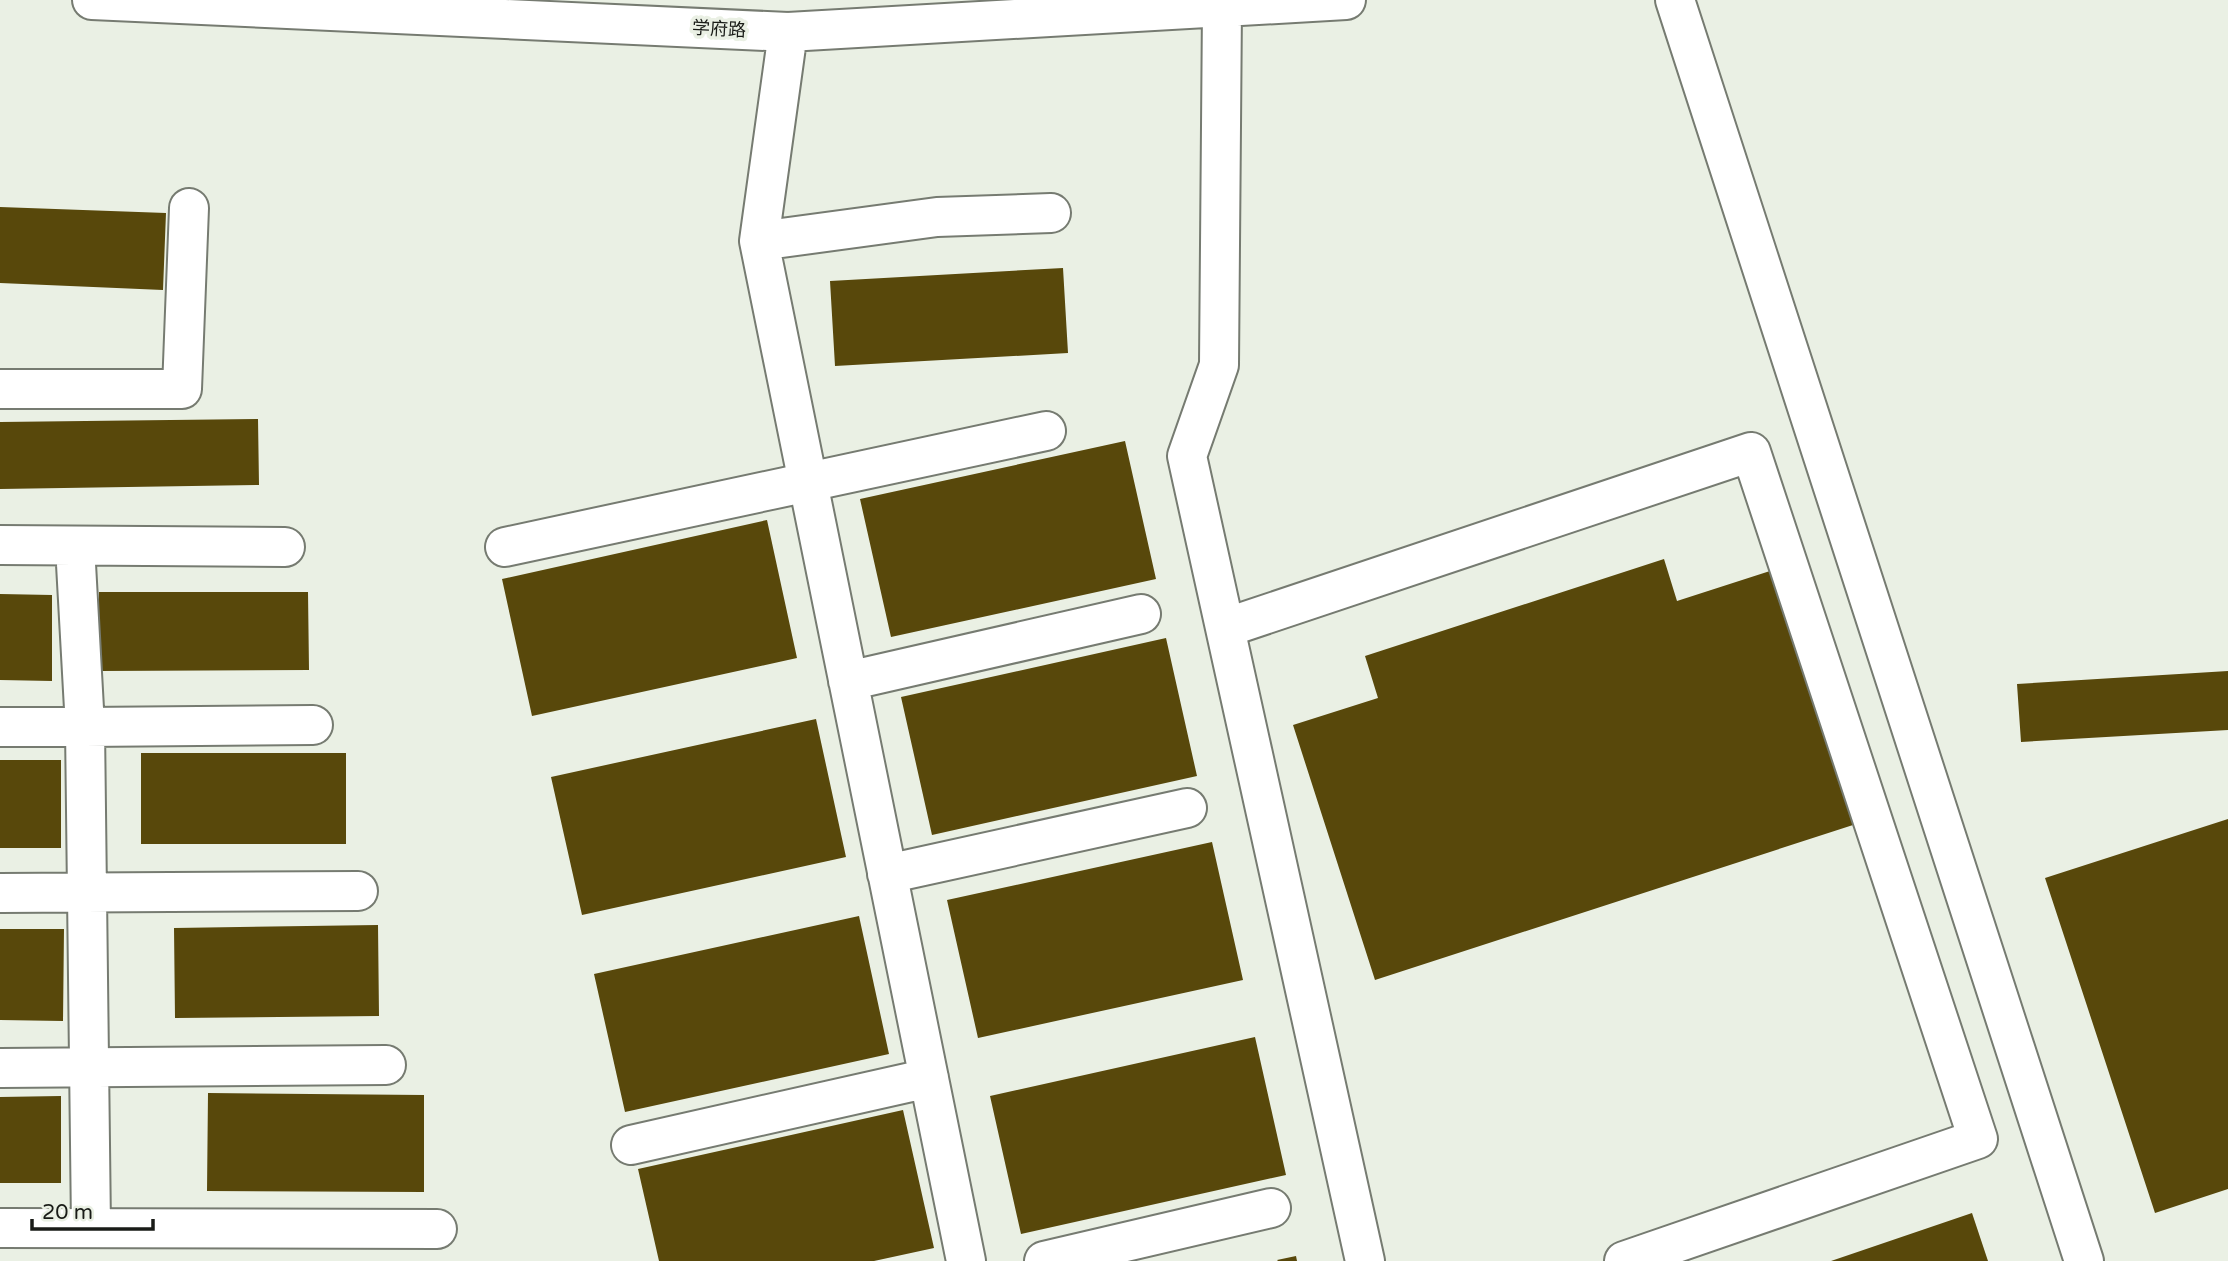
<svg xmlns="http://www.w3.org/2000/svg" width="2228" height="1261" font-family="'Varela Round','Noto Sans SC',sans-serif">
  <style>
    .building { fill: #58480b }
    .lines { fill: none; stroke-linecap: round; stroke-linejoin: round }
    .minor-casing { stroke: #767b71; stroke-width: 42 }
    .minor { stroke: #fff; stroke-width: 38 }
    .labels { text-anchor: middle; stroke-width: 7; stroke-linejoin: round; paint-order: stroke }
    .street-label { font-size: 18px; fill: #191b17; stroke: #eaf0e4 }
  </style>
  <rect width="100%" height="100%" fill="#eaf0e4"/>
  <path class="building" d="M0 207 166 213 163 290 0 283Z
    M1063 268 1068 353 835 366 830 281Z
    M258 419 259 485 0 489V422Z
    M1125 441 1156 579 891 637 860 499Z
    M767 520 797 658 532 716 502 579Z
    M1664 559 1677 601 1770 571 1853 825 1375 980 1293 725 1378 698 1365 656Z
    M99 592H308L309 670 99 671Z
    M0 594 52 595V681L0 680Z
    M1166 638 1197 776 932 835 901 697Z
    M2228 671V730L2021 742 2017 684Z
    M816 719 846 857 582 915 551 777Z
    M141 753H346V844H141Z
    M0 760H61V848H0Z
    M2228 819V1189L2155 1213 2045 878Z
    M1212 842 1243 980 978 1038 947 900Z
    M859 916 889 1054 625 1112 594 974Z
    M378 925 379 1016 175 1018 174 928Z
    M0 929H64L63 1021 0 1020Z
    M1255 1037 1286 1175 1021 1234 990 1096Z
    M208 1093 424 1095V1192L207 1191Z
    M61 1096V1183H0V1097Z
    M903 1110 934 1248 874 1261H659L638 1169Z
    M1972 1213 1988 1261H1831Z
    M1296 1256 1297 1261H1278L1277 1260Z"/>
  <g class="lines">
    <defs>
      <path id="minor" d="M92 0 788 32 1346 0
        M1675 0 2084 1261
        M1222 7 1219 365 1187 456 1365 1261
        M788 32 759 241 966 1261
        M759 241 937 217 1051 213
        M0 389H182L189 208
        M0 545 285 547
        M75 546 85 727 313 725
        M505 547 1046 431
        M1225 628 1751 452 1978 1139 1624 1261
        M848 681 1141 614
        M0 727H85L91 1227
        M887 874 1187 808
        M0 893 358 891
        M0 1068 386 1065
        M631 1145 929 1078
        M0 1228 437 1229
        M1044 1261 1271 1208"/>
    </defs>
    <use href="#minor" class="minor-casing"/>
    <use href="#minor" class="minor"/>
  </g>
  <g class="labels">
    <g class="street-label">
      <text transform="translate(719 29) rotate(3)" y="6">学府路</text>
    </g>
  </g>
  <path d="M32 1219v10h121v-10" fill="none" stroke="#191b17" stroke-width="3.5"/>
  <text x="42" y="1219" font-size="21" fill="#191b17" stroke="#eaf0e4" stroke-width="5" paint-order="stroke">20 m</text>
</svg>
